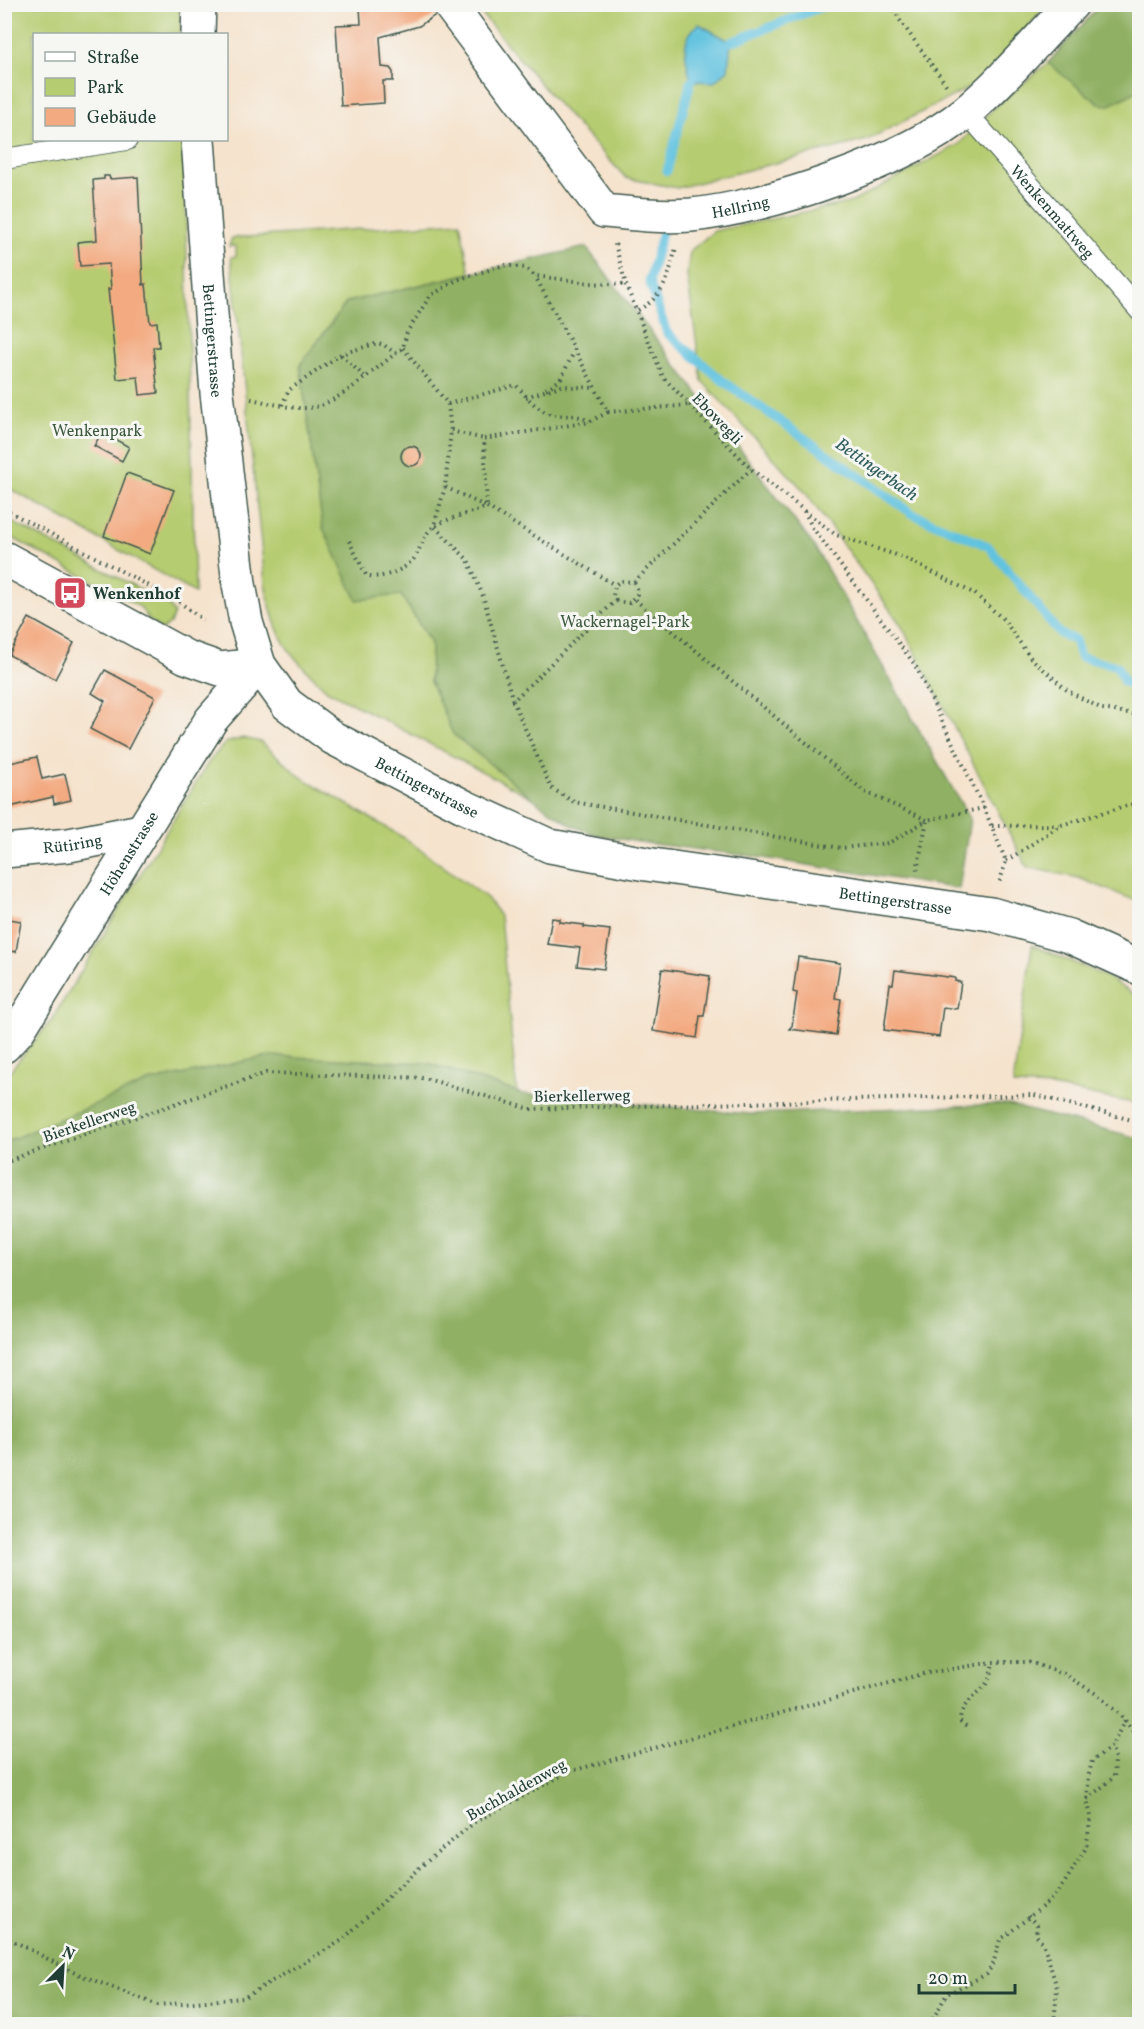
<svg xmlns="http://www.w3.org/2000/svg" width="1144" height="2029" font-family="Vollkorn,serif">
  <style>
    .green { fill: #b6cc71; stroke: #6a8452; stroke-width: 1.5 }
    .forest { fill: #90b063; stroke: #58764c; stroke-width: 1.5 }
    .water { fill: #62c3e0; stroke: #40808a; stroke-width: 1.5 }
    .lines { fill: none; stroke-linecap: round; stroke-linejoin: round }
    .stream { stroke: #62c3e0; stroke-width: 9 }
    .building { fill: #f3aa81 }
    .service-casing { stroke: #3f564b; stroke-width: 22 }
    .minor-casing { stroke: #3f564b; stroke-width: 36 }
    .tertiary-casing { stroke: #3f564b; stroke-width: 36 }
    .path { stroke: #3f564b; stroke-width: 4; stroke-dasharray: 1.5 4.5; stroke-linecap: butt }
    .service { stroke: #fff; stroke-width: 20 }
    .minor { stroke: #fff; stroke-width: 33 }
    .tertiary { stroke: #fff; stroke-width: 33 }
    .labels { text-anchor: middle; stroke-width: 6; stroke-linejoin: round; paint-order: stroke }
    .street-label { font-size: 16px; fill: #1f3d34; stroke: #f6f6f2 }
    .park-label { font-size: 16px; fill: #3d5a40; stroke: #f6f6f2 }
    .poi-label { font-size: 16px; font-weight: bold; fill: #1f3d34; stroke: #f6f6f2; text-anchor: start }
    .water-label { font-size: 18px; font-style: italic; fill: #305e5f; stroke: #f6f6f2 }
  </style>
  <rect width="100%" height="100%" fill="#f6f6f2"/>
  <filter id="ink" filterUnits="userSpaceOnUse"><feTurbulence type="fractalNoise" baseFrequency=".0167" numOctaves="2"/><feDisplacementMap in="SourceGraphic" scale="12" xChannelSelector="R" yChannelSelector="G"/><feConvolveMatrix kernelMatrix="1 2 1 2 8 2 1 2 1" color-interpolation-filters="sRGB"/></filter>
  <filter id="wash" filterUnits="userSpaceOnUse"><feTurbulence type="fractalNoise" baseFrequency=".008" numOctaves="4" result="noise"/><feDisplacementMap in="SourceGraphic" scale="24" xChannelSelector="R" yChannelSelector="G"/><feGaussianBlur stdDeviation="1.35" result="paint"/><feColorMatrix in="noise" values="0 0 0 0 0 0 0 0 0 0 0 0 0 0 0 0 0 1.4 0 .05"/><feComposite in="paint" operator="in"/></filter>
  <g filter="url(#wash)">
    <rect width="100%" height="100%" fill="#f5e3cd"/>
    <path class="green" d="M5 5H180L181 34H34V140H184L195 593 5 486Z
      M474 5H1046L990 77 867 140 677 188 626 178 556 102Z
      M1101 5H1139V902L1079 878 1027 867 901 625 805 492 702 381 687 275 690 251 714 231 852 202 958 145 994 108 1048 63Z
      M460 222 470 273 347 302 300 365 323 528 401 595 431 643 430 681 453 734 533 798 328 691C285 651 276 640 265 583L231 257 236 256V246H229L232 238Z
      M4 518 167 603 174 613 170 624 162 630 148 619 140 607 5 534Z
      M243 738 261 742 301 777 404 838 487 898 500 916 518 1106 5 1162V1077L51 1021 208 763 225 743Z
      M1032 945 1107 977 1139 998V1104L1051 1087 1013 1085Z"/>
    <path class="forest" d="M1101 4 1128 5 1139 13V90L1110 105 1099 104 1048 63Z
      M586 247 814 546 970 819 959 889 751 856 645 843 597 835 573 826 540 804 453 734 430 681 431 643 401 595 357 600 323 528 300 365 347 302Z
      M269 1056 428 1063 523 1094 751 1114 1005 1104 1139 1138V2024H5V1142L148 1082Z"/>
    <path class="water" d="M699 24 731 42 728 70 714 82 691 81C686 58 678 40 699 24Z"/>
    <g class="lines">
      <path class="stream" d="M731 42 829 4
        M667 171 691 81
        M662 232 649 281 667 333 723 381 913 514 988 546 1060 634 1075 640 1080 657 1117 666 1124 682 1140 689"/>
    </g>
    <g id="blocks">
      <path class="building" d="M384 4H430L437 14 419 26 380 37 382 67 390 68 393 72V81H383L384 103 341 106 336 25 361 24 360 7Z
        M104 176H109L110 179 138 177 143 285 146 284 150 323 157 322 159 347H153L158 393 140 395 138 377 117 379 108 289H111L109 264 80 266 78 242 97 240 93 180 104 179Z
        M102 432 129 447 122 461 94 446Z
        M401 456a10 10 0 1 1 20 0a10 10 0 1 1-20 0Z
        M127 473 174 490 150 554 104 536Z
        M29 618 74 643 55 679 9 655Z
        M105 670 155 697 128 749 90 729 105 701 92 693Z
        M37 757 42 779 65 774 71 800 54 804 53 797 5 808V764Z
        M4 918 21 921 16 952 10 951 7 972Z
        M552 918 560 919V922L584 925V927L610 930 604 969 577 966 580 948 547 944Z
        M798 957 840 963 835 998 841 999 836 1035 789 1029 792 1026 797 993 793 992Z
        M662 969 710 976 704 1016H700L697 1038 653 1031Z
        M895 970 955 978V981L961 982 957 1009 943 1007 939 1037 884 1030 890 984H893Z"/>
    </g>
  </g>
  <g filter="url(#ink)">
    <use href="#blocks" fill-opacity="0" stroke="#3f564b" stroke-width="1.5"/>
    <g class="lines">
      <defs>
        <g id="service">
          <path id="s1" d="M966 112 1140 311"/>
          <path d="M4 159 127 140"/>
        </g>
        <g id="minor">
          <path id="s2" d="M449 4 604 211C633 214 661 217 691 215 768 208 906 161 966 112 1004 80 1037 40 1072 4"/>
          <path id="s3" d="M4 851 69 845 141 831"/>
          <path id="s4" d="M4 1046 18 1031 211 720 259 665"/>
        </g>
        <g id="tertiary">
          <path d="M198 34 199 4"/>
          <path id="s5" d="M198 140 217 393 239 584 246 622 259 665 287 704 333 738 465 807 550 846 646 864 991 914 1069 936 1140 968"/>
          <path d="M4 558 186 657 220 669 259 665"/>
        </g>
      </defs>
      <use href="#service" class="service-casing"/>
      <use href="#minor" class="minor-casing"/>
      <use href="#tertiary" class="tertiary-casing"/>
      <path class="path" d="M892 4 899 19 947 86
        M615 244 626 285 663 377 751 469 836 535 905 558 975 594 1004 620 1030 657 1068 691 1102 709 1140 715
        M638 310C666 295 668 276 676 248
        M403 348 448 404 451 431 445 487 487 507 484 439 589 422 608 412 535 276
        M341 355 364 376
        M546 389 560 380 574 352
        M526 397 560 386 594 388
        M251 399C271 403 295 411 315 407 343 400 379 365 403 348L407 332 430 296 457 280 504 265 525 268 535 276 590 283 626 285
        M448 404 516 385C525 395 535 408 548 413 562 419 577 411 589 422
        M282 405 289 390 341 354 378 343 384 345 395 353
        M608 412 690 405
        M451 431 484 439
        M445 487 434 526 468 560 483 596 513 701
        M4 509 178 601 203 620
        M804 511 812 527 915 665 984 808 1006 861 999 884
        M349 541 366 575C379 580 401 572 412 561 421 551 422 534 435 526 450 517 471 513 487 507L615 585
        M634 582 751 469
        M616 600 513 701 551 788 574 802 841 848 889 843 927 820 865 792 633 598
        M616 600 613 596 615 585 620 581 634 582
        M616 601 629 603 637 594V588L634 582
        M992 826 1060 825
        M1006 861 1061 825 1140 802
        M917 870 927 820 984 808
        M4 1162 266 1073 424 1078 530 1109 1034 1095 1140 1122
        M966 1726 960 1721C960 1702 980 1695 988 1681 991 1675 992 1668 993 1662
        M1087 1799 1114 1777 1115 1759 1112 1746
        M1028 1916 1037 1925 1036 1935 1044 1945 1057 1988 1054 2024
        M4 1936 75 1973 158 2005 243 1998 341 1941 419 1868 475 1822 568 1772 922 1674 993 1662H1029L1064 1674 1098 1695 1125 1720 1140 1742
        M930 2024 947 1994 987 1974 993 1964 1000 1940 1052 1899 1065 1882 1086 1848 1091 1816 1087 1800 1089 1774 1092 1761 1112 1746 1125 1720"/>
      <use href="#service" class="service"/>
      <use href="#minor" class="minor"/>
      <use href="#tertiary" class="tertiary"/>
    </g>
  </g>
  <defs>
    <symbol id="bus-square" viewBox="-11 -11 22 22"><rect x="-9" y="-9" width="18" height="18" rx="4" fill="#d1495b" stroke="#f6f6f2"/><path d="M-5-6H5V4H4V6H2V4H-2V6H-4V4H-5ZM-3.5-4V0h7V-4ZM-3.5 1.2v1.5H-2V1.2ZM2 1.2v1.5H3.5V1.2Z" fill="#fff"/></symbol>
  </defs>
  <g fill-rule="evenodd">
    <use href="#bus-square" x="51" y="574" width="38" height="38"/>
  </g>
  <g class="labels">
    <g class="street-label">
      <text dy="6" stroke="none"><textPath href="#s2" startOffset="396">Hellring</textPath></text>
      <text dy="6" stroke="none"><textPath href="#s1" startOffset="132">Wenkenmattweg</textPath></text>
      <text dy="6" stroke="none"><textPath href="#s5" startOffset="201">Bettingerstrasse</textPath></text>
      <text transform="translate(718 418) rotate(46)" y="6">Ebowegli</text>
      <text dy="6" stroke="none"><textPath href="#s5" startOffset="741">Bettingerstrasse</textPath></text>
      <text dy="6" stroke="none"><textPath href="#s3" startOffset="69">Rütiring</textPath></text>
      <text dy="6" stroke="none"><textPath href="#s4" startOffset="230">Höhenstrasse</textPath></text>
      <text dy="6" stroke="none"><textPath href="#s5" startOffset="1227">Bettingerstrasse</textPath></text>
      <text transform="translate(582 1095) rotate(-1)" y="6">Bierkellerweg</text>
      <text transform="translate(89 1121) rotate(-19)" y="6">Bierkellerweg</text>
      <text transform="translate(516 1789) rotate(-29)" y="6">Buchhaldenweg</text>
    </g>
    <g class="park-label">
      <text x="97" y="436">Wenkenpark</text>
      <text x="625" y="627">Wackernagel-Park</text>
    </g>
    <g class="poi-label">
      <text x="93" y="599">Wenkenhof</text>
    </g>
    <g class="water-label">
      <text transform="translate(877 469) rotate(35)" y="6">Bettingerbach</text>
    </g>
  </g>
  <rect width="1144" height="2029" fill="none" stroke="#f6f6f2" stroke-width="24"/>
  <rect x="33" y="33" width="195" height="108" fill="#f6f6f2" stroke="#a0aca6" stroke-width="1.5"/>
  <rect x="45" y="52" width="30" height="9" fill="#ffffff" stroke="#a0aca6" stroke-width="1.5"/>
  <text x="87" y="63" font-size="18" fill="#1f3d34">Straße</text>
  <rect x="45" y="78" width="30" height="18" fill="#b6cc71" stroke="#a0aca6" stroke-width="1.5"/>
  <text x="87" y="93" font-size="18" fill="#1f3d34">Park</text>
  <rect x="45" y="108" width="30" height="18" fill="#f3aa81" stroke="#a0aca6" stroke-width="1.5"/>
  <text x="87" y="123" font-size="18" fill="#1f3d34">Gebäude</text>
  <g transform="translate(63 1966) rotate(24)" stroke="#f6f6f2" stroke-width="4.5" paint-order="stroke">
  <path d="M0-4.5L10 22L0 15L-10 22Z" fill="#1f3d34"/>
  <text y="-9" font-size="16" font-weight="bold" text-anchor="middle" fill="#1f3d34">N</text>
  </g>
  <path d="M919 1984v9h96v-9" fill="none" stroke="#1f3d34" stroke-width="3"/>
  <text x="928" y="1984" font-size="18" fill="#1f3d34" stroke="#f6f6f2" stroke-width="4.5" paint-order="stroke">20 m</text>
</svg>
